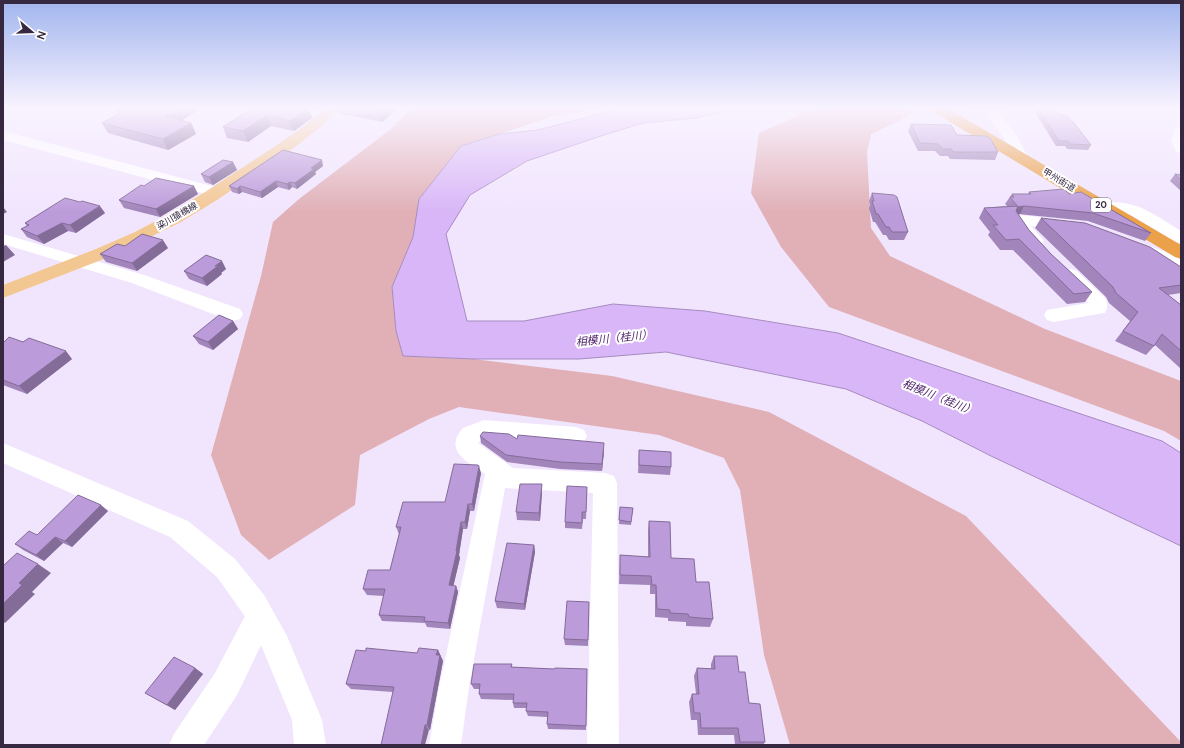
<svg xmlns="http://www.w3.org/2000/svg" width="1184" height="748" font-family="'DM Sans','Noto Sans JP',sans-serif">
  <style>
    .green { fill: #e1b0b7 }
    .water { fill: #d8b6f7; stroke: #a78bc0 }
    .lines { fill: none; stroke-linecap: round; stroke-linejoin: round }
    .minor { fill: #fff; fill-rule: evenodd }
    .major { fill: #f3c792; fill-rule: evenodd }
    .highway { fill: #eba149; fill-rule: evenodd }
    .wall { fill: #a285bb }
    .shaded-wall { fill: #846c99 }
    .building { fill: #bc9bda; stroke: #846c99 }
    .labels { text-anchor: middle; stroke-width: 4; stroke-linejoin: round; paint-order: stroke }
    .far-street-label { font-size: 9px; fill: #352840; stroke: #fff }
    .shield { fill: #fff; stroke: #726879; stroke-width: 1 }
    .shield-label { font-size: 9px; font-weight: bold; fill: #352840 }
    .water-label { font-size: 11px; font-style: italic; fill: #4a1e68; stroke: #fff }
  </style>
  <rect width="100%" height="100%" fill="#f1e5fe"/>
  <path class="green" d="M411 108H604L550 117 461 147 419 199 413 237 392 287 422 357 474 359 612 376 769 412 966 516 1181 742V745H790L764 655 740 490 724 458 659 435 459 407 429 419 360 455 355 505 269 560 241 535 211 455 261 276 273 222 299 199 391 129Z
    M831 108H903L912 112 901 120 871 134 867 152 871 228 890 256 1045 329 1181 381V441L1164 431 829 307 781 247 751 193 759 133 808 111Z"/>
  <path class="water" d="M622 108H831L808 111H726L696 118 643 123 604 135 527 161 470 195 446 234 467 321H524L613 304 705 311 838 333 1162 441 1181 453V546L991 456 922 421 846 389 666 352 579 359H474L403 356 396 331 392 287 413 237 419 199 461 146 499 134 538 130Z"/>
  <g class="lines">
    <path class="minor" d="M285 108H311L332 112 334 115 332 118 327 119 287 111Z
      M983 108H996L1017 136 1028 157 1026 160 1021 161 1016 160 1003 137Z
      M1181 126V153L1176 152 1171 140 1176 127Z
      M3 132 11 133 223 189 225 192 223 195 217 197 3 140Z
      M1105 202C1140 201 1153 214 1181 231V243L1175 242 1131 215 1117 211 1099 210 1097 207 1099 204Z
      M1020 215 1066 220 1072 221 1074 225 1072 229 1066 230 1031 226 1044 241 1041 245C1027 248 1016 233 1012 220L1014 216Z
      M3 234 144 275 240 309 243 314 240 319 233 321 226 319 132 283 3 244Z
      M1147 245 1181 258V271L1141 254 1138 250 1141 246Z
      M1071 269 1077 271 1105 298C1108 303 1108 307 1105 313L1098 314 1054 322 1047 320 1044 315 1047 310 1088 303 1062 275 1065 271Z
      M484 420 576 427 584 430 587 436 584 442 576 445 484 438 478 443 513 468 605 473 614 476 617 483 619 745H587L593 493 505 488 469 687 461 745H429L439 687 485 474C467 461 443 451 463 428Z
      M3 443 188 521 235 559 264 595 287 636 322 720 326 745H294L292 720 261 645 237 695 204 745H169L174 734 215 673 245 616 244 615 217 577 170 537 3 463Z"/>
    <path class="major" d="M326 108H341L322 126 295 147 217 200 179 223 109 257 3 298V285L96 249 135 232 167 215 205 192 274 147 303 127Z"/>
    <path class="highway" d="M930 108H947L1181 245V259L1175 257 932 111Z"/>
  </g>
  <path class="wall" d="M118 108H202L181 121 191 123 196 134 168 150 108 133 102 123 118 114 117 111 119 110Z
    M252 108H309L312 118 294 131 271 126 248 142 227 138 223 127Z
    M336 108H399L382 122 338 113Z
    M964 108H983L982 110 966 109Z
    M997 108H1008L1006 110H1000Z
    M1037 108H1056L1060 115 1091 145 1088 150 1067 149 1065 146H1056L1035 112Z
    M911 124 957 135 998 152 995 160 950 159 948 156H940L935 151H918L908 131Z
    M233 162 237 170 213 185 205 182 201 174Z
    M323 166 315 172 316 174 297 189 292 187 289 190 278 187 262 198 242 192 239 194 232 192 229 186Z
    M1175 174 1181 175V191L1170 181Z
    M144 186 198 194 160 217 124 208 119 200Z
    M1029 192 1069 194 1151 233 1145 241 1088 221 1018 214 1029 230 1051 254 1092 292 1085 302 1067 304 1013 250H1000L988 235 990 232 979 218 984 208 1007 206 1005 204 1012 194H1028Z
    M872 193 908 232 904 240H889L886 235H883L875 222H873L869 208 870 205 869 201Z
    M105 213 76 233 68 231 44 244 27 237 21 229 27 226 25 223Z
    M1041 218 1181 267V293L1168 295 1181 305V369L1155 345 1146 355 1115 341 1130 321 1109 303 1106 297 1035 228Z
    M125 246 168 248 137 271 106 262 100 254Z
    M226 269 221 273 222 274 207 286 189 279 184 271Z
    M233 321 238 329 213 350 199 344 193 336Z
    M3 341 72 359 27 394 3 385Z
    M480 436 517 439 604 451 602 471 560 469 507 462 481 443Z
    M639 450 671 467 670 475 638 473Z
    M481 473 474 511H470L467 529H463L459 555 460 558 453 586H456L458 592 450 629 427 627 425 623 382 621 379 615 384 596 367 595 363 589 390 570 399 534 396 527 445 502Z
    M587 487 586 519H583L582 529 565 528V522Z
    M542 492 540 521 517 520 516 512Z
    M620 507 633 508 631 525 619 524Z
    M108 511 72 547 63 543 44 561 23 550 15 544 37 535Z
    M649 521 671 558 696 582 713 619 710 627 686 626V622L668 621V618L655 617V594H650V585L619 584 620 555 648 557V530Z
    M534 545 535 552 525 610 497 608 495 601Z
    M589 602 588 646 565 645 564 639Z
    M438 650 443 661 430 730H429L393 692 351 689 346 684 417 653Z
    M714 656 739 672 749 703 765 742 763 745H735L734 735H698L697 720H691L689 702 692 694H696L694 676 697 668 711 669V664Z
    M512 664V667L554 669H587L586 730 548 729 547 724V717L528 716 526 711 527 708H514L513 703V700L481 699 479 694 480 689H474L471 684Z
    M195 668 203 674 175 710 145 693Z"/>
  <path class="shaded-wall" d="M180 108H202L170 127 165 116Z
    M308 108H309L312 118 294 131 290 121Z
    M384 108H399L382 122 379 112Z
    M267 115 271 126 248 142 243 131Z
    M191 123 196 134 168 150 163 139Z
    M322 160 323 166 315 172 316 174 297 189 295 183 311 168Z
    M233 162 237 170 213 185 209 177Z
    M276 181 278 187 262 198 260 192Z
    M290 182 292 187 289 190 287 184Z
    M194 186 198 194 160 217 156 209Z
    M240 186 242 192 239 194 237 189Z
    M100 206 105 213 76 233 70 225Z
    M1024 206 1020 214 1014 215 1018 207Z
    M3 207 7 212 3 214Z
    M62 223 68 231 44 244 37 236Z
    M163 240 168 248 137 271 132 263Z
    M6 245 15 255 3 262V246Z
    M222 261 226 269 221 273 222 274 207 286 202 278 215 266Z
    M233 321 238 329 213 350 208 342Z
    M66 351 72 359 27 394 19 386Z
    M604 443V451L602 471V464Z
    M479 466 481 473 474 511 472 504Z
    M542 484V492L540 521 539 513Z
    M468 504 470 511 467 529 465 522Z
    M101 505 108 511 72 547 65 541Z
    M461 522 463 529 459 555 460 558 452 592 449 585 456 551Z
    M55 537 63 543 44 561 36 555Z
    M534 545 535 552 525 610 524 604Z
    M38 564 51 573 32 592 35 594 5 623 3 622V604L19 583Z
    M456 586 458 592 450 629 448 623Z
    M438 650 443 661 430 730 427 725 436 655Z
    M195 668 203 674 175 710 167 705Z
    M425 725 429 730 425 745H421Z"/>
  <path class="building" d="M122 108H180L165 116 191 123 163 139 102 123 122 112 117 111Z
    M252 108H308L290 121 267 115 243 131 223 127Z
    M359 108H384L379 112Z
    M1038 108H1056L1060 115H1066L1074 123 1091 145 1070 144 1068 141H1059Z
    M911 124 951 125 957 135 986 136 990 138 998 152H953L951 149H943L938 144 920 143Z
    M283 150 322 160 311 168 314 169 295 183 290 182 287 184 276 181 260 192 240 186 237 189 229 186Z
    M223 160 233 162 209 177 201 174Z
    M1175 174 1181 175V180Z
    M156 178 194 186 156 209 119 200 141 185 144 186Z
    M1064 189 1069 194 1081 192 1151 233 1093 213 1024 206 1018 207 1010 197H1014L1012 194H1031L1029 192Z
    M872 193 894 195 897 197 908 232H892L889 227H886L878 214H876L872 201H874Z
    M65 198 80 202 82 201 100 206 70 225 62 223 37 236 21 229 29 225 25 223Z
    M1018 206 1016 211 1029 230 1051 254 1092 292 1074 294 1019 239 1006 240 993 225H998L984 208Z
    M1041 218 1085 223 1150 247 1181 267V285L1159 288 1181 305V351L1162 334 1154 346 1123 331 1138 312 1116 293 1113 287Z
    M142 234 163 240 132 263 100 254 117 244 125 246Z
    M206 255 222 261 215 266H218L202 278 184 271Z
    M219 315 233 321 208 342 193 336Z
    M9 337 23 342 29 338 66 351 19 386 3 380V341L4 342Z
    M483 432 509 434 517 439 518 435 604 443 602 464 560 462 506 455 480 436Z
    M639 450 671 452V467L639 465Z
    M454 464 478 465 479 466 472 504H468L465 522H461L456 551H457L449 585 456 586 448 623 424 621 425 617 379 615 385 589H363L368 570H390L401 527H396L403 502H445Z
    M520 484H542L539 513 516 512Z
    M567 486 587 487 586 512H582V523L565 522Z
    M78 495 101 505 65 541 55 537 36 555 15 544 29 531 37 535Z
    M620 507 633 508 631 522 619 520Z
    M649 521 670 522 671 558 694 559 696 582H709L713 619 689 617 688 614 670 613V610L657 609 656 585H652L651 576 620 575V555L650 557Z
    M507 543 534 545 524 604 495 601Z
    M17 553 38 564 19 583 22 585 3 604V566Z
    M567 601 589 602 588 640 564 639Z
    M366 648 417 653 419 648 438 650 436 655H440L427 725H425L421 745H381L394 687 346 684 356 650 366 651Z
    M714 656H737L739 672H745L749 703 760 704 765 742H740L738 728H701L700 713H694L692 694H699L697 668 715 669Z
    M174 657 195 668 167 705 145 693Z
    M474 664H512L511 667 554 669 555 668 587 669 586 726 547 724 548 712 526 711 527 703H513L514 694H479L480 684H471Z"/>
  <linearGradient id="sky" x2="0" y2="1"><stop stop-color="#a1b5ee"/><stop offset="0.51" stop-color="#f9f3ff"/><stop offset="1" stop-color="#f9f3ff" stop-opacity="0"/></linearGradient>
  <rect width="1184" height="212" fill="url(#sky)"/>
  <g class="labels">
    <g class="far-street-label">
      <text transform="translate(1059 180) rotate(31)" y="3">甲州街道</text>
      <text transform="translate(177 216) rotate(-30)" y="3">梁川猿橋線</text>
    </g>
    <rect class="shield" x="1091" y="198" width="20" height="14" rx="3"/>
    <g class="shield-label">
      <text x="1101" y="208">20</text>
    </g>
    <g class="water-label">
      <text transform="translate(614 338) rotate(-6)" y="4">相模川（桂川）</text>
      <text transform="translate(939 397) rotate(22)" y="4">相模川（桂川）</text>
    </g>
  </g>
  <rect width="1184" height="748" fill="none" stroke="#352840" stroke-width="8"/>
  <g transform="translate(32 32) rotate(109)" stroke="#ffffff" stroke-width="3" paint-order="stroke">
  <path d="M0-3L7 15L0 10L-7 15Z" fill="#352840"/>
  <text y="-6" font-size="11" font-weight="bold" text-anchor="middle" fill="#352840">N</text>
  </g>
</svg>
